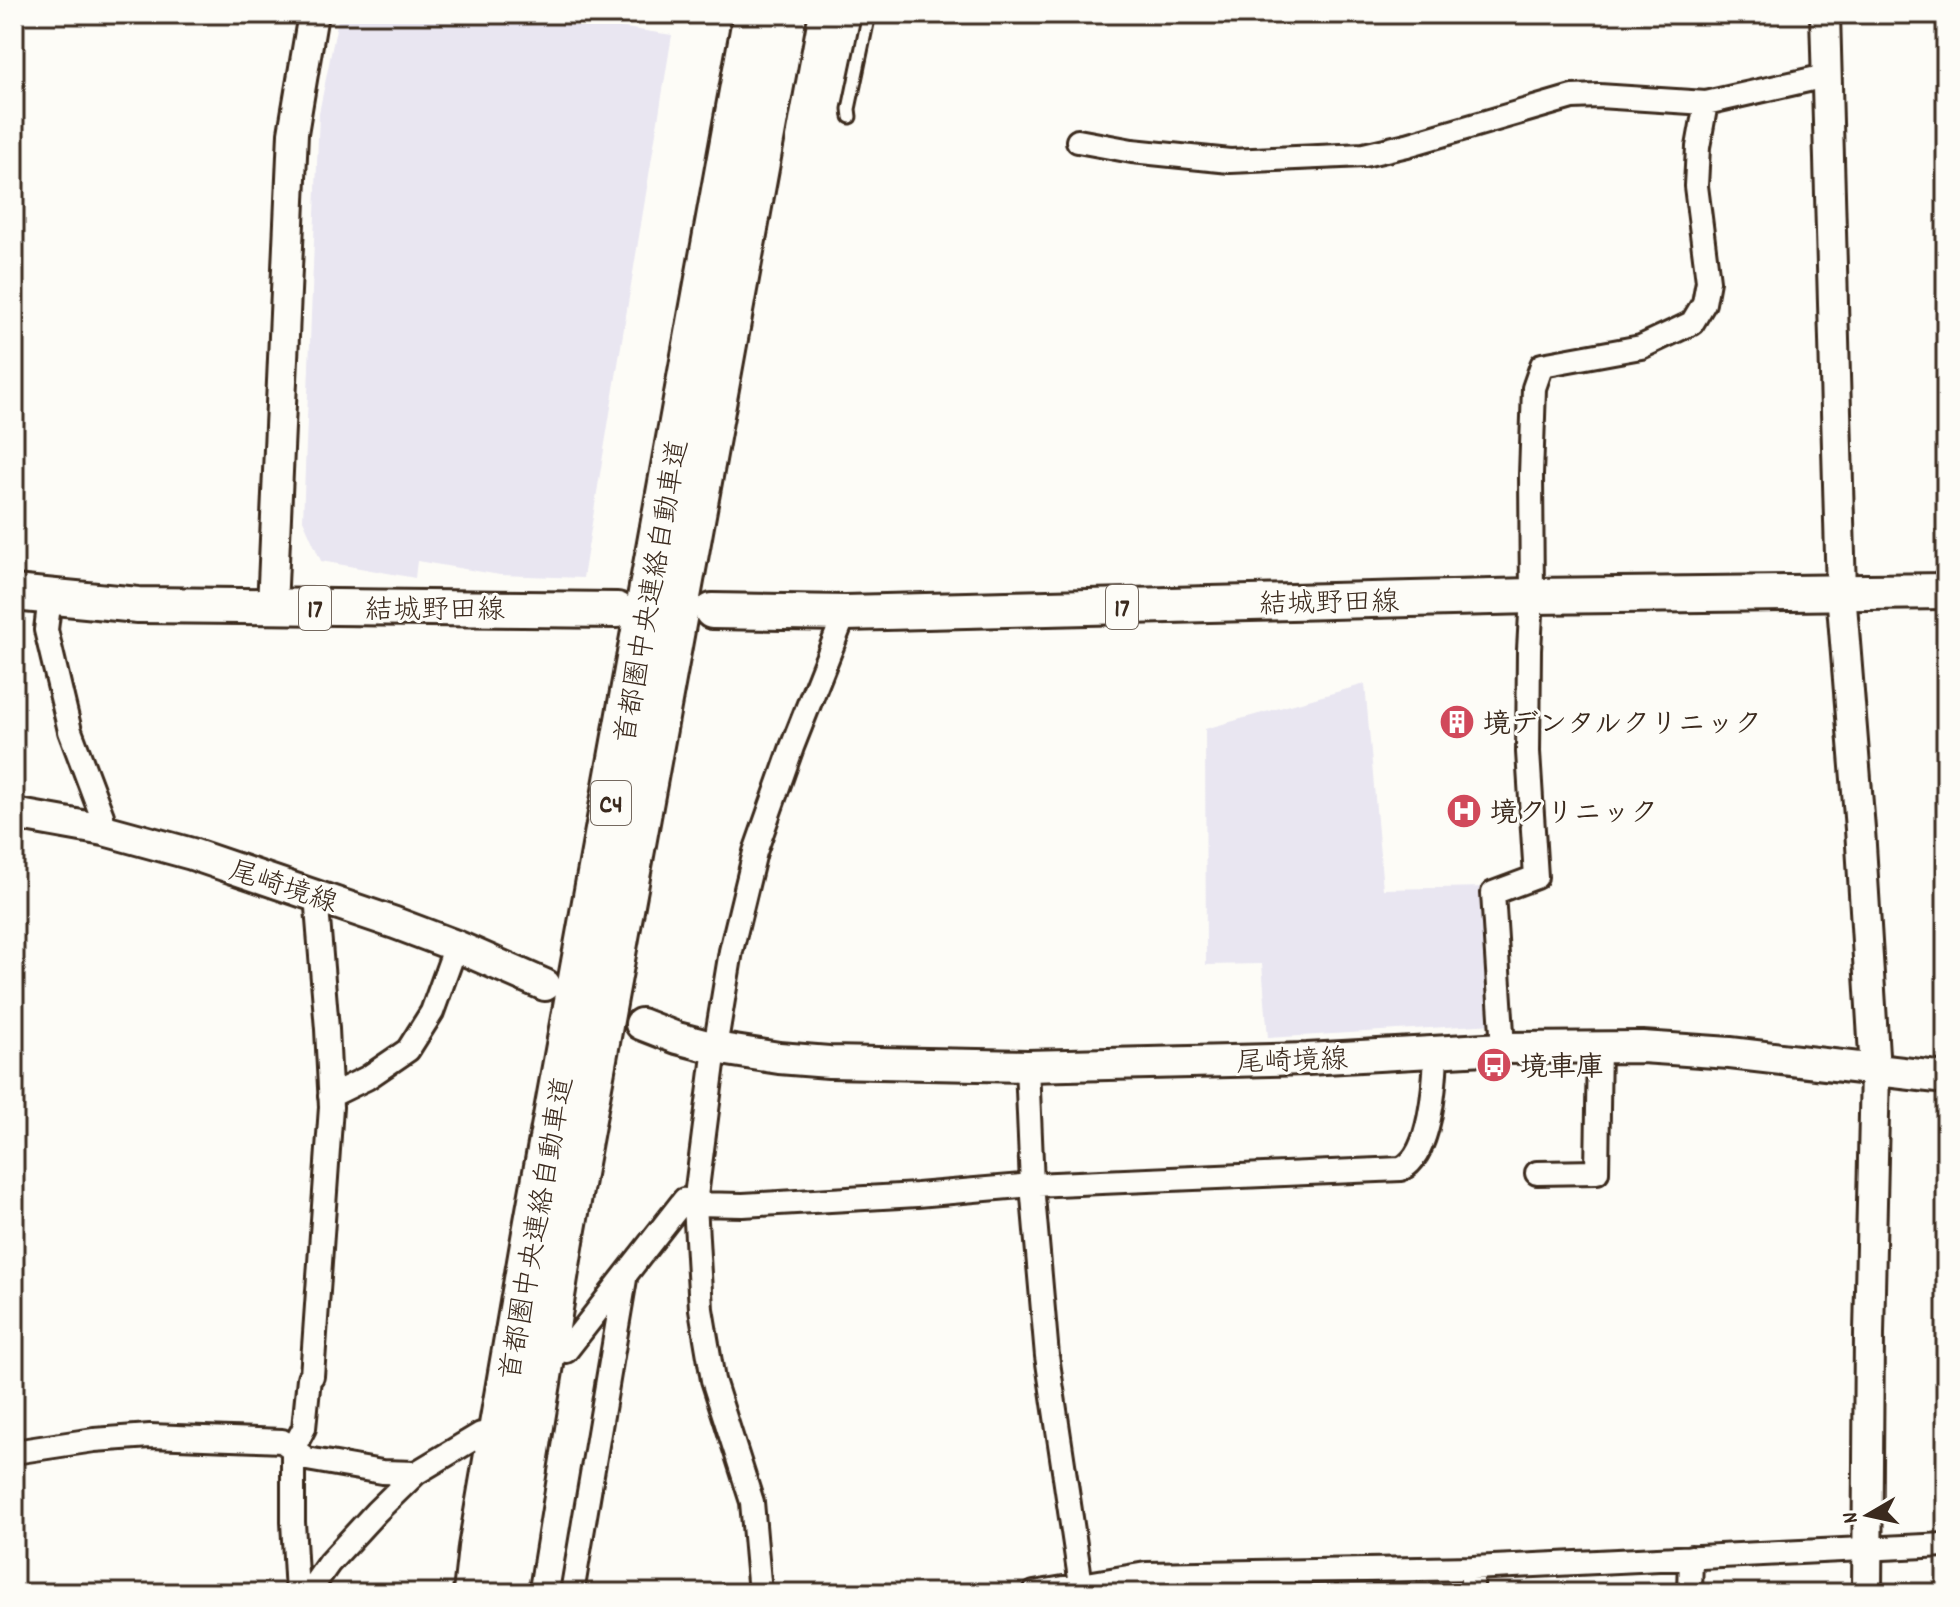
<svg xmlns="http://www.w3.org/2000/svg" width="1960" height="1607" font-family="Dekko,'Klee One',sans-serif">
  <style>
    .built { fill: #e9e6f1 }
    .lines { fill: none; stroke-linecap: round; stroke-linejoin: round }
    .service-casing { stroke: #3b2a1e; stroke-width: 17 }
    .minor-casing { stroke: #3b2a1e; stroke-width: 28 }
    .tertiary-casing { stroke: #3b2a1e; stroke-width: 34 }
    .secondary-casing { stroke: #3b2a1e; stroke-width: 36 }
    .primary-casing { stroke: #3b2a1e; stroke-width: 40 }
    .motorway-casing { stroke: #3b2a1e; stroke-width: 46 }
    .service { stroke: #fdfcf7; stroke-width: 11 }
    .minor { stroke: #fdfcf7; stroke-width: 22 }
    .tertiary { stroke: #fdfcf7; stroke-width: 28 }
    .secondary { stroke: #fdfcf7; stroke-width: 30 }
    .primary { stroke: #fdfcf7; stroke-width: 34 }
    .motorway { stroke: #fdfcf7; stroke-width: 40 }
    .labels { text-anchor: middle; stroke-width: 6; stroke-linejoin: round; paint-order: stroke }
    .shield { fill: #fdfcf7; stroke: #75695f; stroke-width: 2 }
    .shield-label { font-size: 26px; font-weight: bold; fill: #3b2a1e }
    .street-label { font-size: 28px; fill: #3b2a1e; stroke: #fdfcf7 }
    .poi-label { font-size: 28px; font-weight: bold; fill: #3b2a1e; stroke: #fdfcf7; text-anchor: start }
  </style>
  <rect width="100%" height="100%" fill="#fdfcf7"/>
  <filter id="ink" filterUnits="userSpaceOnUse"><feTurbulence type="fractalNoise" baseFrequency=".0125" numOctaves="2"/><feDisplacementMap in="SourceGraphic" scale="16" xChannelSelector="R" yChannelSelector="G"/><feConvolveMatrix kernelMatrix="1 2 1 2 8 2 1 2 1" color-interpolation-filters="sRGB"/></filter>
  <g filter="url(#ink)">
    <path class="built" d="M339 14H605V25L672 35 583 578 500 575 417 561 415 578 321 561 303 520 319 113Z
      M1365 684 1383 889 1488 887 1494 1024 1268 1038 1262 964 1206 965 1205 729Z"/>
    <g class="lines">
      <defs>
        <path id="service" d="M850 117 849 109 869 14"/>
        <path id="minor" d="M1078 141 1132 151 1230 161 1364 155 1407 145 1572 97 1599 96 1706 103 1826 76
          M50 597 46 630 70 731 102 816 104 830
          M1503 1048 1493 893 1536 877 1528 752 1529 650 1532 596 1531 475 1534 388 1542 365 1641 347 1692 323 1704 303 1708 281 1696 186 1698 147 1706 103
          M1027 1066 1032 1185 1047 1356 1081 1585 1084 1593
          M330 1096 367 1078 408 1050 432 1012 456 946
          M1537 1173 1597 1172 1599 1046
          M566 1351 684 1200 695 1204 743 1205 917 1195 1032 1185 1401 1169C1431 1156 1435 1083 1436 1053
          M14 1452 94 1440 150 1436 282 1441 307 1459 382 1472 416 1473
          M297 1593 293 1522V1449L304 1428 309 1378 312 1376 331 1107 327 1029 316 895
          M308 1593 329 1563 376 1512 416 1473 481 1434
          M572 1593 625 1279
          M760 1593 752 1502 713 1380 701 1309 695 1204 715 1048 731 951 755 852 792 747 845 613
          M1034 1593 1146 1574 1472 1568 1946 1545
          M1472 1593V1568
          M1690 1593 1691 1557"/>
        <path id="tertiary" d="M1825 14 1841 592 1860 829 1875 1071 1869 1334 1867 1593
          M272 607 293 133 313 14"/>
        <path id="secondary" d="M14 814 104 830 192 854 395 923 456 946 545 985
          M641 1024 677 1038 715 1048 779 1058 829 1062 1027 1066 1307 1059 1503 1048 1642 1047 1730 1053 1946 1078"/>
        <path id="primary" d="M14 593 138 605 617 610
          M712 611 845 613 1532 596 1946 591"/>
        <path id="motorway" d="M474 1593 479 1548 533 1233 754 14
          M506 1593 564 1234 786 14"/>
      </defs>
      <use href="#service" class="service-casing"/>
      <use href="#minor" class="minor-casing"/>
      <use href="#tertiary" class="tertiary-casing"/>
      <use href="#secondary" class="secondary-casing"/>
      <use href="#primary" class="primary-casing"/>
      <use href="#motorway" class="motorway-casing"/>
      <use href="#service" class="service"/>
      <use href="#minor" class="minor"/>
      <use href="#tertiary" class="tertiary"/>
      <use href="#secondary" class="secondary"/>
      <use href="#primary" class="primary"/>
      <use href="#motorway" class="motorway"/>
    </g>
  </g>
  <defs>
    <symbol id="building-disc" viewBox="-11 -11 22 22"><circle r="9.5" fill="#d1495b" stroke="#fdfcf7"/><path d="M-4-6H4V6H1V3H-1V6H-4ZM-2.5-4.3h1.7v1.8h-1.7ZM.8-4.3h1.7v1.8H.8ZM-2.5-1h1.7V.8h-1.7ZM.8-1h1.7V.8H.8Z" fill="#fff"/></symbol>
    <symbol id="hospital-disc" viewBox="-11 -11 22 22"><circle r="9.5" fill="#d1495b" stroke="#fdfcf7"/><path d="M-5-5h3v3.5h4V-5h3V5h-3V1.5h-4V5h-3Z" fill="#fff"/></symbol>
    <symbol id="bus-disc" viewBox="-11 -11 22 22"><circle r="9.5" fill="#d1495b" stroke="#fdfcf7"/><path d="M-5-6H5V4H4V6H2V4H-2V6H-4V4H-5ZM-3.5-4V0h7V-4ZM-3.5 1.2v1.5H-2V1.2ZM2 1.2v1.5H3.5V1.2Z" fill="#fff"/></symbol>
  </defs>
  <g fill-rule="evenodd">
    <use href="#building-disc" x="1437" y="702" width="40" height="40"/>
    <use href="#hospital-disc" x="1444" y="791" width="40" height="40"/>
    <use href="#bus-disc" x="1474" y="1045" width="40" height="40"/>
  </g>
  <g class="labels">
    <g class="shield">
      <rect x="1106" y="585" width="32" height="44" rx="6"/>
      <rect x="299" y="586" width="32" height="44" rx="6"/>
      <rect x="591" y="781" width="40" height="44" rx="6"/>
    </g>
    <g class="shield-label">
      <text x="1122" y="616">17</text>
      <text x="315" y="617">17</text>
      <text x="611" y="812">C4</text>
    </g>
    <g class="street-label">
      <text transform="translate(650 591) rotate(-80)" y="10">首都圏中央連絡自動車道</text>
      <text transform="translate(1329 601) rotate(-1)" y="10">結城野田線</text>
      <text x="435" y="618">結城野田線</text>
      <text transform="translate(284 885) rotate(18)" y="10">尾崎境線</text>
      <text transform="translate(1292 1059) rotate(-2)" y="10">尾崎境線</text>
      <text transform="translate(535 1228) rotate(-80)" y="10">首都圏中央連絡自動車道</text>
    </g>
    <g class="poi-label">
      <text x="1483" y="732">境デンタルクリニック</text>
      <text x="1490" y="821">境クリニック</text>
      <text x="1520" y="1075">境車庫</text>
    </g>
  </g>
  <rect width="1960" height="1607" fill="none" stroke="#fdfcf7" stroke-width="48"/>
  <rect x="24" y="24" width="1912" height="1559" fill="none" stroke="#3b2a1e" stroke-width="3" filter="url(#ink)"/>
  <g transform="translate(1868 1515) rotate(261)" stroke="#fdfcf7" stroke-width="6" paint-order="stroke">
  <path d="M0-6L14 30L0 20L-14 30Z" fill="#3b2a1e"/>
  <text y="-12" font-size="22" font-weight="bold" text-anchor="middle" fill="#3b2a1e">N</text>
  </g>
</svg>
